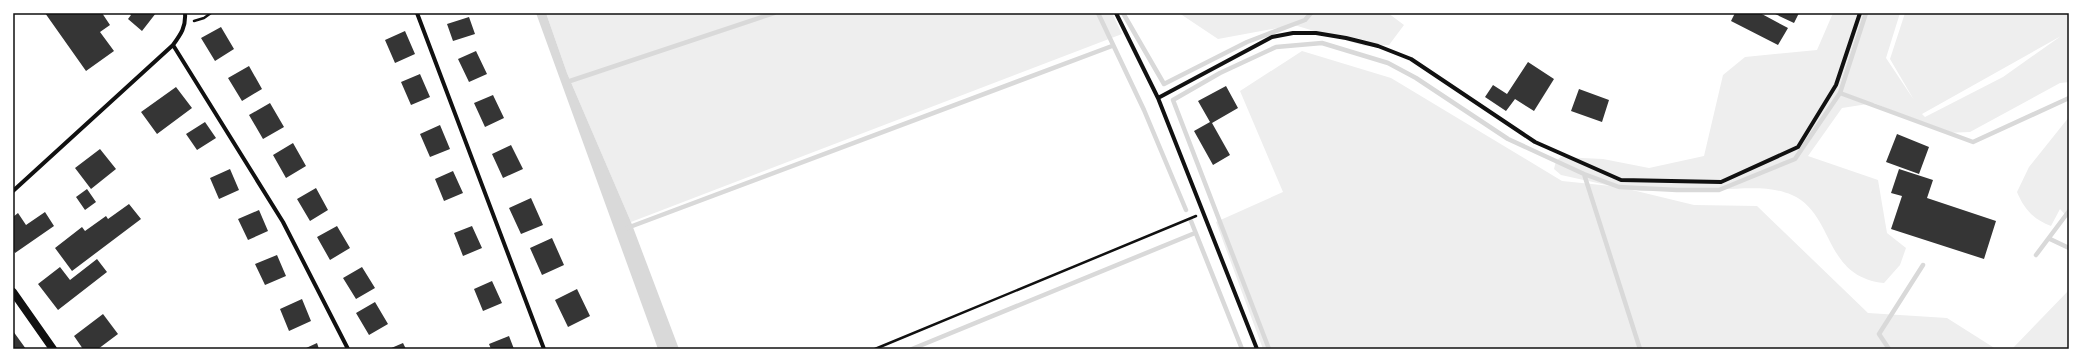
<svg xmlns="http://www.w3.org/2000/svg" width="2082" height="362" font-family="Georgia,serif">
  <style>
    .green { fill: #eee; fill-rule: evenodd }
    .water { fill: #d9d9d9 }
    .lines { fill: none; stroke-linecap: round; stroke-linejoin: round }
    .stream { stroke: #d9d9d9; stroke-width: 4.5 }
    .building { fill: #353535 }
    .path { stroke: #111; stroke-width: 2.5 }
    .minor { stroke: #111; stroke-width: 4 }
    .secondary { stroke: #111; stroke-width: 8 }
    .neatline { fill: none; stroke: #111; stroke-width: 1.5 }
  </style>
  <rect width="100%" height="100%" fill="#fff"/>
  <path class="green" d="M546 13H1112L1122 34 631 222 567 73Z
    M1179 13H1388L1404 25 1389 45 1365 46 1294 25 1218 39Z
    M1833 13H1900L1886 58 1914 100 1890 59 1905 13H2069V82L2060 83 1970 132 1946 133 1874 103 1842 108 1808 156 1878 180 1887 233 1906 248 1900 265 1884 283C1823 277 1835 214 1792 195 1770 185 1744 189 1720 189 1694 190 1668 190 1641 191L1628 189 1694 205 1757 206 1868 313 1947 318 1996 349H1263L1216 222 1283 192 1240 91 1302 51 1391 78 1562 181 1611 186 1561 175 1554 169 1556 161 1561 157 1603 159 1649 168 1704 156 1723 75 1745 57 1817 50ZM2061 36 2003 77 1925 117 1922 114Z
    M2069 117V219L2060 209 2051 226C2034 220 2024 209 2017 192L2029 167Z
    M2069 290V349H2012Z"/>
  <path class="water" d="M536 13H546L567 73 631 222 679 349H658Z"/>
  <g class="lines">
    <path class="stream" d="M1098 13 1144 110 1186 210
      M1123 13 1164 84 1247 42 1305 20 1311 13
      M567 82 774 13
      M1840 93 1973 142 2069 98
      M1584 174 1640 349
      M1191 221 1242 349
      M627 228 1112 46
      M2050 239 2069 248
      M2036 255 2069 211
      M912 349 1195 233
      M1269 349 1173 100 1220 73 1276 47 1322 43 1388 63 1416 78 1508 139 1584 174 1619 187 1677 190H1719L1795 159 1840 93 1866 13
      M1889 349 1879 334 1923 265"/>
  </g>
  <path class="building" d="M45 13H102L110 25 100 32 114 51 86 71Z
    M129 13H156L142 31 128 19 131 15Z
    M1735 13H1760L1788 28 1778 45 1731 21Z
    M1773 13H1799L1794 23Z
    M469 17 475 34 453 41 447 24Z
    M221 27 234 49 215 61 201 38Z
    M405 31 415 54 395 63 385 40Z
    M476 51 487 74 469 82 458 59Z
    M1528 62 1554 79 1534 111 1515 99 1506 111 1485 97 1493 85 1507 94Z
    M249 66 262 89 242 101 228 78Z
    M420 74 430 97 411 105 401 82Z
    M1226 86 1238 108 1212 123 1230 155 1213 165 1194 131 1210 122 1198 101Z
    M176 87 192 108 157 134 141 112Z
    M1579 89 1609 100 1602 122 1571 111Z
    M493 95 504 118 485 127 474 103Z
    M270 103 284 127 263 139 249 115Z
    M205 122 216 138 197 150 186 134Z
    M440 125 450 149 430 157 420 134Z
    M1897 134 1929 147 1919 174 1886 162Z
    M293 143 306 166 286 178 273 155Z
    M511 145 523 169 503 178 492 154Z
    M100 149 116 169 91 189 75 168Z
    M230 169 239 190 219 199 210 178Z
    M1899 169 1933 180 1927 198 1996 221 1984 259 1891 229 1902 196 1891 193Z
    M453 171 463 193 444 201 435 179Z
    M316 188 328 210 310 221 297 199Z
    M87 189 96 202 85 210 76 197Z
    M531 198 543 225 521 234 509 208Z
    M129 204 141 219 72 271 55 248 82 227 85 231 106 216 108 219Z
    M259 210 268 231 248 240 238 219Z
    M45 212 54 226 15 253 13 249V217L18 213 26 225Z
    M337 226 350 248 330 260 317 237Z
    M472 226 482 248 463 256 454 233Z
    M552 238 564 265 542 275 530 248Z
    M277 255 286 276 265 285 255 264Z
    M97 259 107 272 58 310 38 284 60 267 70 280Z
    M362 267 375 288 356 299 343 278Z
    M492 281 502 303 483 311 474 289Z
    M577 289 590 316 568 327 555 300Z
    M302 299 311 321 289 331 280 309Z
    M375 302 388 324 369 335 356 313Z
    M103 314 118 334 98 349H83L74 336Z
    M13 331 26 349H13Z
    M509 336 514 349H491L489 344Z
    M317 343 319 349H304Z
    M403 343 406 349H389Z"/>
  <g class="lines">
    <path class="path" d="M194 21 204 18 211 13
      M875 349 1196 216"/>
    <path class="minor" d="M417 13 544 349
      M1116 13 1158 98 1257 349
      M173 45 283 222 348 349
      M1158 98 1272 37 1293 33H1316L1346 38 1378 46 1411 59 1535 142 1621 180 1721 182 1798 147 1836 85 1860 13
      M13 191 173 45C181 34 186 27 185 13"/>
    <path class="secondary" d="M13 292 53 349"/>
  </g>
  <rect width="2082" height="362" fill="none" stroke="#ffffff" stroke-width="28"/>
  <rect x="14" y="14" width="2054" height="334" class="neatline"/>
</svg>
